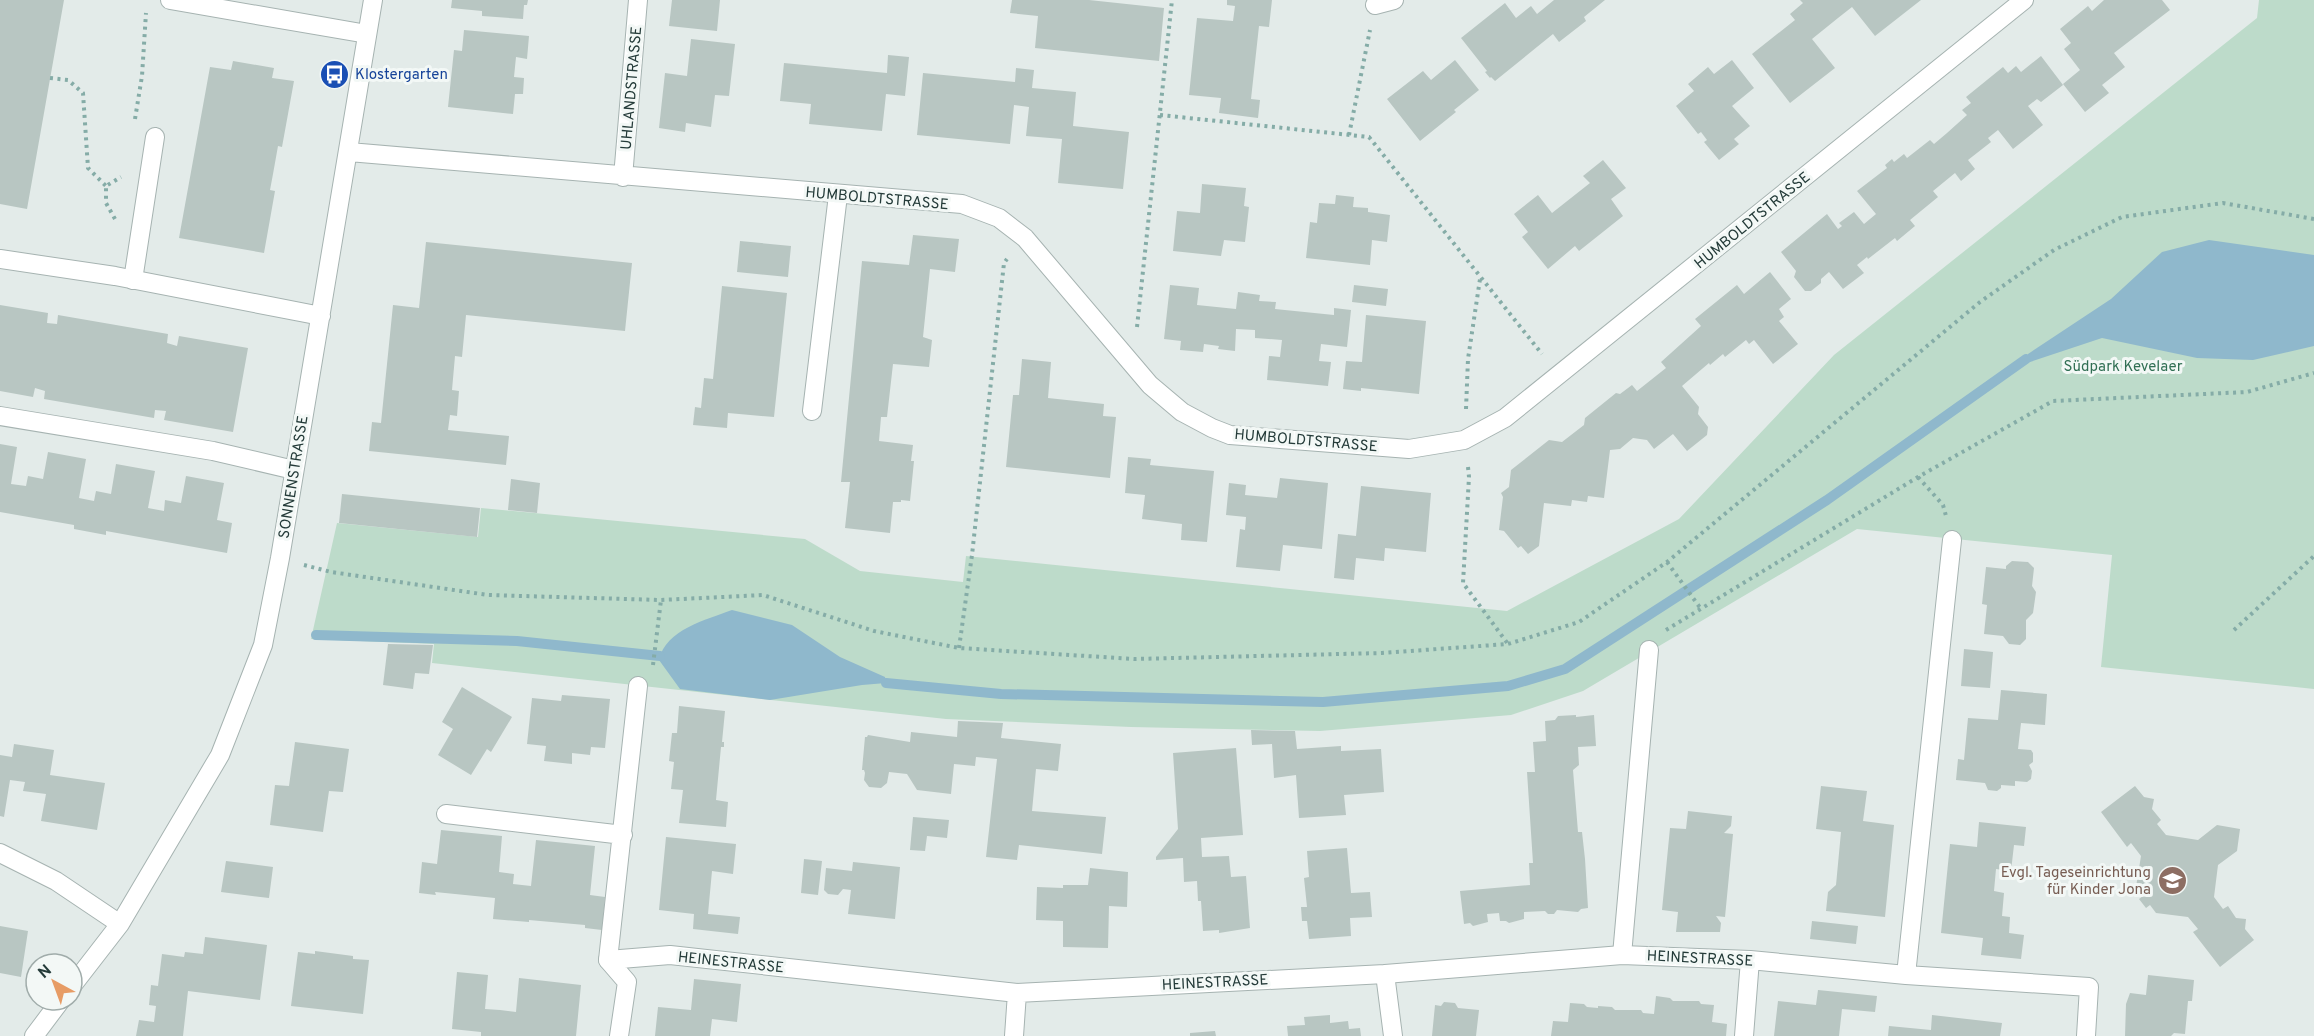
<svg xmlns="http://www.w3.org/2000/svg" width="2314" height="1036" font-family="Overpass,sans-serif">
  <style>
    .green { fill: #bddbca }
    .water { fill: #8fb8cc }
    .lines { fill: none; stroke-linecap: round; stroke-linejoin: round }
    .stream { stroke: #8fb8cc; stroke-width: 10 }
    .building { fill: #b8c6c2 }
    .lane-casing { stroke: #a6b3b1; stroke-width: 20 }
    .street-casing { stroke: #a6b3b1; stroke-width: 20 }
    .path { stroke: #85aca7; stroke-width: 4; stroke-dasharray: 3 4.5; stroke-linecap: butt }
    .lane { stroke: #fff; stroke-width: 18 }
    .street { stroke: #fff; stroke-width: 18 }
    .labels { text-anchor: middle; stroke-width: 6; stroke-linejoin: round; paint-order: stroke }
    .transit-label { font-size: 15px; fill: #164399; stroke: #f3f8f6; text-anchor: start }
    .street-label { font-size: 15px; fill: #243b39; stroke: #f3f8f6 }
    .park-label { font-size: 15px; fill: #316f54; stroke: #f3f8f6 }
    .education-label { font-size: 15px; fill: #785e54; stroke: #f3f8f6; text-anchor: end }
  </style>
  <rect width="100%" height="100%" fill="#e3ebe9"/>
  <path class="green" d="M2259 0H2314V689L2101 667 2112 555 1857 529 1583 691 1511 715 1320 731 1131 727 946 719 432 663 434 644 311 639 337 523 478 537 481 508 805 539 860 571 963 582 966 556 1507 611 1679 519 1834 355 2257 18Z"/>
  <path class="water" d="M2209 240 2314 255V346L2253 360 2197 358 2102 338 2027 363 2028 354 2111 299 2162 252Z
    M732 610 792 625 840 657 885 677 886 683 862 685 770 700 680 689 659 660C666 629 706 620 732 610Z"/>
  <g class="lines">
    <path class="stream" d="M316 635 517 641 660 656
      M886 683 1001 694 1323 702 1508 686 1565 669 1827 500 2026 359"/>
  </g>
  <path class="building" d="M0 0H64L27 209 0 204Z
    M452 0H528L527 5H524L523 19 482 16V11L451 8Z
    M672 0H720L717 31 669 26Z
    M1012 0H1089L1164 8 1159 61 1035 48 1038 16 1010 13Z
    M1227 0H1272L1269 27 1259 26 1251 99 1260 100 1258 118 1219 113 1221 98 1189 95 1197 18 1233 21 1235 6 1227 5Z
    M1554 0H1605L1584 17 1586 21 1559 42 1553 34 1495 81 1491 77 1490 78 1485 72 1487 71 1461 38 1505 3 1516 18 1531 6 1537 14Z
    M1800 0H1921L1875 36 1852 7 1838 18 1812 39 1835 68 1790 103 1752 54 1795 20 1790 14 1803 3Z
    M2104 0H2162L2170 10 2114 53 2125 67 2102 85 2109 93 2085 112 2063 84 2080 70 2064 49 2071 43 2060 29 2088 6 2092 11Z
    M464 30 529 36 527 59 516 57 514 77 524 78 523 94H515L513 114 448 107 454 50 462 51Z
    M691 39 735 44 729 96 715 95 711 127 686 123 685 132 659 128 665 73 687 76Z
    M888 55 909 57 905 96 886 94 882 131 809 124 811 104 780 101 784 63 887 73Z
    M2041 56 2063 85 2041 102 2037 99 2028 106 2043 125 2013 149 1998 130 1988 138 1991 142 1968 160 1975 169 1961 181 1955 173 1933 191 1938 197 1910 220 1915 226 1897 241 1895 238 1868 259 1867 257 1857 265 1864 273 1843 289 1829 272 1821 279V283L1811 291H1805L1794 277 1796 271 1781 252 1827 214 1838 229 1842 226 1839 223 1854 212 1864 224 1876 214 1857 191 1887 168 1885 165 1892 159 1894 162 1904 154 1907 158 1930 140 1934 144 1947 133 1967 115 1962 110 1971 103 1966 97 2003 67 2008 73 2016 66 2021 72Z
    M1455 60 1479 90 1454 110 1456 112 1420 141 1387 99 1423 71 1431 80Z
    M1732 60 1754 88 1732 106 1750 126 1734 139 1739 144 1719 160 1704 142 1707 140 1701 132 1698 134 1676 106 1694 91 1688 84 1708 67 1714 74Z
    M233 61 274 68 272 78 294 81 282 147 278 146 273 174 270 190 275 191 264 253 179 238 210 67 231 70Z
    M1016 68 1034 70 1032 88 1076 92 1073 126 1129 132 1123 189 1058 183 1062 139 1026 136 1029 107 1014 105 1010 144 917 135 923 73 1015 82Z
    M1603 160 1626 188 1611 199 1623 216 1579 251 1575 246 1548 269 1522 237 1528 232 1514 214 1538 195 1552 213 1590 183 1583 176Z
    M1202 184 1246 188 1244 206 1249 207 1245 242 1224 240 1221 256 1173 251 1177 211 1200 213Z
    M1336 195 1354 197 1353 207 1368 208V212L1390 215 1387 242 1372 240 1370 265 1306 258 1310 222 1317 223 1319 203 1335 204Z
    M913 235 959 239 955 272 930 269 923 337 932 340 929 367 893 364 887 417H881L879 441 913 445 911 461H914L910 501 901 500V502H893L890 533 845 528 850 482H841L862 261 909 265Z
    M740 241 791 246 788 277 737 272Z
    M426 242 632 263 625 331 466 315 462 357 455 356 452 390 459 391 457 416 450 415 448 430 509 436 506 465 369 451 372 422 381 423 393 305 419 308Z
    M1770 272 1791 299 1779 309 1784 317 1779 321 1798 344 1773 364 1754 340 1749 344 1746 340 1725 357 1723 354 1710 365 1709 363 1682 386 1699 407 1698 414 1708 427 1707 435 1687 451 1673 434 1654 449 1647 440 1633 438 1620 449 1610 450 1604 498 1588 496 1587 502 1572 500 1571 506 1544 503 1539 546 1528 554 1521 546 1518 548 1504 531 1499 530 1503 497 1501 493 1509 487 1511 470 1549 440 1562 442 1584 425 1585 418 1616 393 1620 394 1632 385 1637 391 1666 368 1661 362 1701 326 1695 319 1737 285 1744 294Z
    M1170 285 1199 288 1197 305 1236 309 1238 292 1260 295 1259 301 1276 302 1275 309 1334 315V308L1351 310 1347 347 1321 344 1319 361 1331 362 1328 386 1267 380 1269 356 1280 357 1282 340 1255 338V330L1236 329 1235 351 1218 349 1219 346 1204 344 1203 352 1180 350 1181 341 1164 339Z
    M1354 285 1388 289 1386 306 1352 302Z
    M722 286 787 293 774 417 728 413 727 428 693 425 695 407 701 408 704 378 713 379Z
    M0 305 48 313 47 323 57 324 58 315 168 334 167 343 177 346 179 336 248 348 233 432 164 420 166 411 155 410 154 418 44 399 45 391 35 388 33 397 0 391Z
    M1366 315 1426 321 1419 394 1361 388V391L1343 389 1346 361 1362 362Z
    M1022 359 1051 362 1048 398 1104 404 1103 416 1116 417 1110 478 1006 467 1013 395H1019Z
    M0 444 17 447 11 484 26 486 28 476 43 479 48 452 86 459 79 498 94 501 96 491 111 494 116 464 155 471 148 508 164 511 165 500 181 503 186 476 224 483 217 520 232 523 227 553 106 531V535L74 529V525L0 512Z
    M1128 457 1151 459 1150 465 1214 471 1207 542 1181 540 1182 524 1142 519 1145 495 1125 493Z
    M1280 478 1328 483 1322 549 1283 545 1280 571 1236 567 1240 529 1245 530 1246 517 1226 515 1229 483 1246 485 1245 495 1277 498Z
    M511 479 540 483 537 513 508 510Z
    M1361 486 1431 493 1426 552 1385 548 1384 561 1356 558 1354 580 1334 578 1338 534 1356 536Z
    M342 494 480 508 477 537 339 523Z
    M2012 561 2028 562 2034 568 2032 586 2036 592 2033 613 2026 620V639L2020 645 2009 644 2003 636 1984 634 1987 605 1982 604 1986 567 2006 569V566Z
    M388 644 433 645 429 674 415 673 413 689 383 685Z
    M1964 649 1993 652 1990 688 1961 686Z
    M462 687 512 717 491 752 487 749 471 775 438 755 453 729 442 722Z
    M2001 690 2047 694 2045 725 2021 723 2018 749 2031 750 2033 753V762L2029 765 2032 771 2031 779 2027 782 2015 781V786L2001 785V788L1997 791 1988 790 1985 783 1956 780 1958 759 1964 760 1968 718 1998 720Z
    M562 695 610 699 605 748 591 747 590 755 572 753V764L544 761 546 746 527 744 532 698 561 701Z
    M679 706 725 711 722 742H724V747H721L716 800 728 802 726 827 679 823 683 790 671 789 674 762 669 761 672 733H677Z
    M1576 715V717L1594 715 1596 746 1578 747 1579 765 1573 770 1578 832H1582L1585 859 1588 908 1581 909 1578 912 1557 910 1554 914H1548L1545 911 1524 912V919L1509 923 1506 921H1500L1499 913 1487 914 1488 922 1473 926 1470 923 1464 924 1460 891 1530 885 1529 863H1533L1527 772H1535L1533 742 1546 741 1545 721 1555 720 1558 716Z
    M958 721 1003 723 1001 738 1061 744 1058 771 1036 769 1032 811 1106 817 1102 854 1019 845 1017 860 986 857 997 759 976 757 975 766 954 764 951 794 917 790 907 774 889 772 887 783 881 788 869 787 864 780 865 773 864 770H862L865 737H867L868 735 910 742 911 732 957 737Z
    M1251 730 1295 731 1297 749 1341 746V751L1381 749 1384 792 1344 795 1346 815 1299 818 1296 775 1274 778 1272 744 1252 745Z
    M295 742 349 749 343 792 329 791 323 832 270 825 275 785 289 786Z
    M14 744 54 750 50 775 105 783 97 830 41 821 46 794 23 791 25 782 10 780 4 817 0 816V755L12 757Z
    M1236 748 1243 835 1201 838 1202 857 1229 856 1231 877 1246 876 1250 928 1219 933V930L1203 931 1201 901H1198L1197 881 1184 882 1183 858 1156 860V857L1178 829 1173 753Z
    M1821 786 1867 791 1863 821 1894 825 1885 917 1826 911 1828 892 1836 885 1841 832 1816 829Z
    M2135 786 2144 797 2154 799 2152 809 2161 820 2157 824 2166 835 2198 840 2217 825 2240 829 2237 851 2218 865 2214 897 2223 909 2228 906 2236 918 2246 919 2245 929 2254 940 2220 967 2193 932 2198 929 2188 917 2156 913 2150 905 2146 908 2139 899 2143 896 2136 887 2141 856 2131 843 2127 847 2101 812Z
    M1688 811 1732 816 1731 826 1724 833 1733 834 1725 917 1716 916 1721 923 1720 932H1676L1678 912 1662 910 1670 828 1686 829Z
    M913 817 949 820 947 838 927 836 925 851 910 850Z
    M1979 822 2026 827 2024 846 2014 845 2011 871 1996 869 1994 891 2004 893 2002 916 2010 917 2009 933 2024 935 2021 959 1981 955 1983 938 1941 933 1950 844 1977 847Z
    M441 830 502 836 499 872 514 874 513 884 531 886 536 840 595 846 590 895 605 897 602 930 585 928V925L529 920V922L493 919 495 898 435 892 436 895 419 893 422 862 437 864Z
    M666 837 736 844 733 874 712 871 708 914 740 917 738 934 693 929 694 914 659 910Z
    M1347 848 1351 893 1370 892 1372 917 1350 918 1351 936 1309 939 1307 921H1302L1301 907H1307L1304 878 1309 877 1307 851Z
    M804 859 822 861 818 895 801 893Z
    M226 861 273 867 269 898 221 892Z
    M853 862 900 867 895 919 848 914 851 890 843 889 838 895 828 894 824 890 826 868 852 871Z
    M1090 868 1128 872 1127 907 1109 906 1108 948 1063 947V921L1036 920 1037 887 1063 888V885H1088Z
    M1812 921 1858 926 1856 944 1810 939Z
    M0 926 28 931 21 977 0 973Z
    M205 937 267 945 260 1000 188 991 183 1036H136L139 1020 154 1022 156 1006 149 1005 151 985 158 986 162 954 184 957 185 952 203 954Z
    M315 951 353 956V959L369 960 363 1014 291 1006 298 952 315 954Z
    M457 972 488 975 485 1009 500 1010 516 1012 519 978 581 985 576 1036H481V1032L452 1029Z
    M2148 975 2194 980 2192 1001H2188L2185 1034 2174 1033 2171 1036H2125L2126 1004 2130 993 2146 995Z
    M694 979 741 984 737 1022 712 1019 710 1036H655L658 1007 691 1010Z
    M1818 990 1877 996 1875 1012 1842 1009 1839 1036H1774L1778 1001 1816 1005Z
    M1656 996 1670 998 1673 1001H1699L1701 1004 1714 1005 1712 1022 1727 1024 1726 1036H1551L1553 1021 1568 1022 1570 1003 1584 1004 1587 1007 1598 1008V1006L1612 1007 1615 1010H1641L1643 1013 1654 1014Z
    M1444 1002 1455 1003 1458 1008 1479 1010 1476 1036H1432L1435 1005 1441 1006Z
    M1330 1015V1023L1348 1021 1349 1029 1360 1028 1361 1036H1288L1287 1026 1305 1025 1304 1017Z
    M1932 1015 2002 1023 2000 1036H1888L1889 1026 1931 1030Z
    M1215 1031 1216 1036H1190V1033Z"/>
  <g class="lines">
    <defs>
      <path id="lane" d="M170 0 367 34
        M133 280 155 137
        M812 411 838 195
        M446 814 623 835
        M1622 955 1649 650
        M608 960 638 686"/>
      <path id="street" d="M1375 5 1394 0
        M349 152 962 204 999 218 1025 238 1150 385 1182 412 1212 428 1230 435 1409 449 1464 440 1505 418 2024 0
        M623 177 638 0
        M0 259 115 276 321 316
        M0 416 213 451 294 470
        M0 853 56 881 120 924
        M1385 974 1393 1036
        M1906 975 1952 540
        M72 986 120 924 220 755 263 645 280 558 373 0
        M34 1036 61 1000
        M619 1036 627 982 608 960 670 955 1017 993 1385 974 1622 955 1750 960 1906 975 2089 987 2086 1036
        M1014 1036 1017 993
        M1744 1036 1750 960"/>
    </defs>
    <use href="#lane" class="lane-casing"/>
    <use href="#street" class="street-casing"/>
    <path class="path" d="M50 78 68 80 83 93 88 168 106 186
      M1160 115 1369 137 1542 354
      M135 119 142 76 146 13
      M1349 135 1370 30
      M115 219 106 203V186L121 177
      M1137 327 1172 0
      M1466 409 1468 359 1480 279
      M1468 467 1469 477 1463 583 1508 644
      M1918 477 1943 505 1946 516
      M1667 562 1701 609
      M304 565 331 572 488 595 661 600 763 595 874 631 959 648 1134 659 1382 653 1508 644 1579 622 1667 562 1980 302 2054 250 2122 217 2223 203 2314 219
      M1666 630 1918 477 2053 401 2247 392 2314 373
      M2234 630 2314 556
      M959 648 972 555 1004 263 1007 259
      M653 665 661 600"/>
    <use href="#lane" class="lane"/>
    <use href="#street" class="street"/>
  </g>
  <defs>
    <symbol id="bus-disc" viewBox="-11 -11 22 22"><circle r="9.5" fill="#1a4fb4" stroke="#f3f8f6"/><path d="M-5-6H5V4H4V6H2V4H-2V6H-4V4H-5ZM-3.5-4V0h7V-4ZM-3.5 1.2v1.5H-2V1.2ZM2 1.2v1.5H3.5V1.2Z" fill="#fff"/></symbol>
    <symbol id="school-disc" viewBox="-11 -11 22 22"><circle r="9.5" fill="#8d6e63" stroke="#f3f8f6"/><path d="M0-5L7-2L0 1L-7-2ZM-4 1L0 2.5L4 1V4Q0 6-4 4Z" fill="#fff"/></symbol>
  </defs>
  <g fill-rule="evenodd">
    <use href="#bus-disc" x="318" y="58" width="33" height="33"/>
    <use href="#school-disc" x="2156" y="864" width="33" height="33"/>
  </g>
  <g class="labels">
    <g class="transit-label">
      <text x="355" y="79">Klostergarten</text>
    </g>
    <g class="street-label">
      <text transform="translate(631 88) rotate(-85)" y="5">UHLANDSTRASSE</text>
      <text transform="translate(877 198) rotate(5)" y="5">HUMBOLDTSTRASSE</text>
      <text transform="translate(1752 220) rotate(-39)" y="5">HUMBOLDTSTRASSE</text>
      <text transform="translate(1306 440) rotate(5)" y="5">HUMBOLDTSTRASSE</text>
      <text transform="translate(293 477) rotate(-81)" y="5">SONNENSTRASSE</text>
      <text transform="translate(1700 958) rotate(3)" y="5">HEINESTRASSE</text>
      <text transform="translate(731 962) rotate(6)" y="5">HEINESTRASSE</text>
      <text transform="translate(1215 982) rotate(-3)" y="5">HEINESTRASSE</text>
    </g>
    <g class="park-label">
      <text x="2123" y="371">Südpark Kevelaer</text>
    </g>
    <g class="education-label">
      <text x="2151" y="877">Evgl. Tageseinrichtung<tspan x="2151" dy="17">für Kinder Jona</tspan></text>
    </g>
  </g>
  <g transform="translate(54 982) rotate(319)"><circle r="28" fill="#f3f8f6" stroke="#a0acaa" stroke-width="1.5"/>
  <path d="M0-4.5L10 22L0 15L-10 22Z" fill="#e79c65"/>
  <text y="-9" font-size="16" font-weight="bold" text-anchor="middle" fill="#243b39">N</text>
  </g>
</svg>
